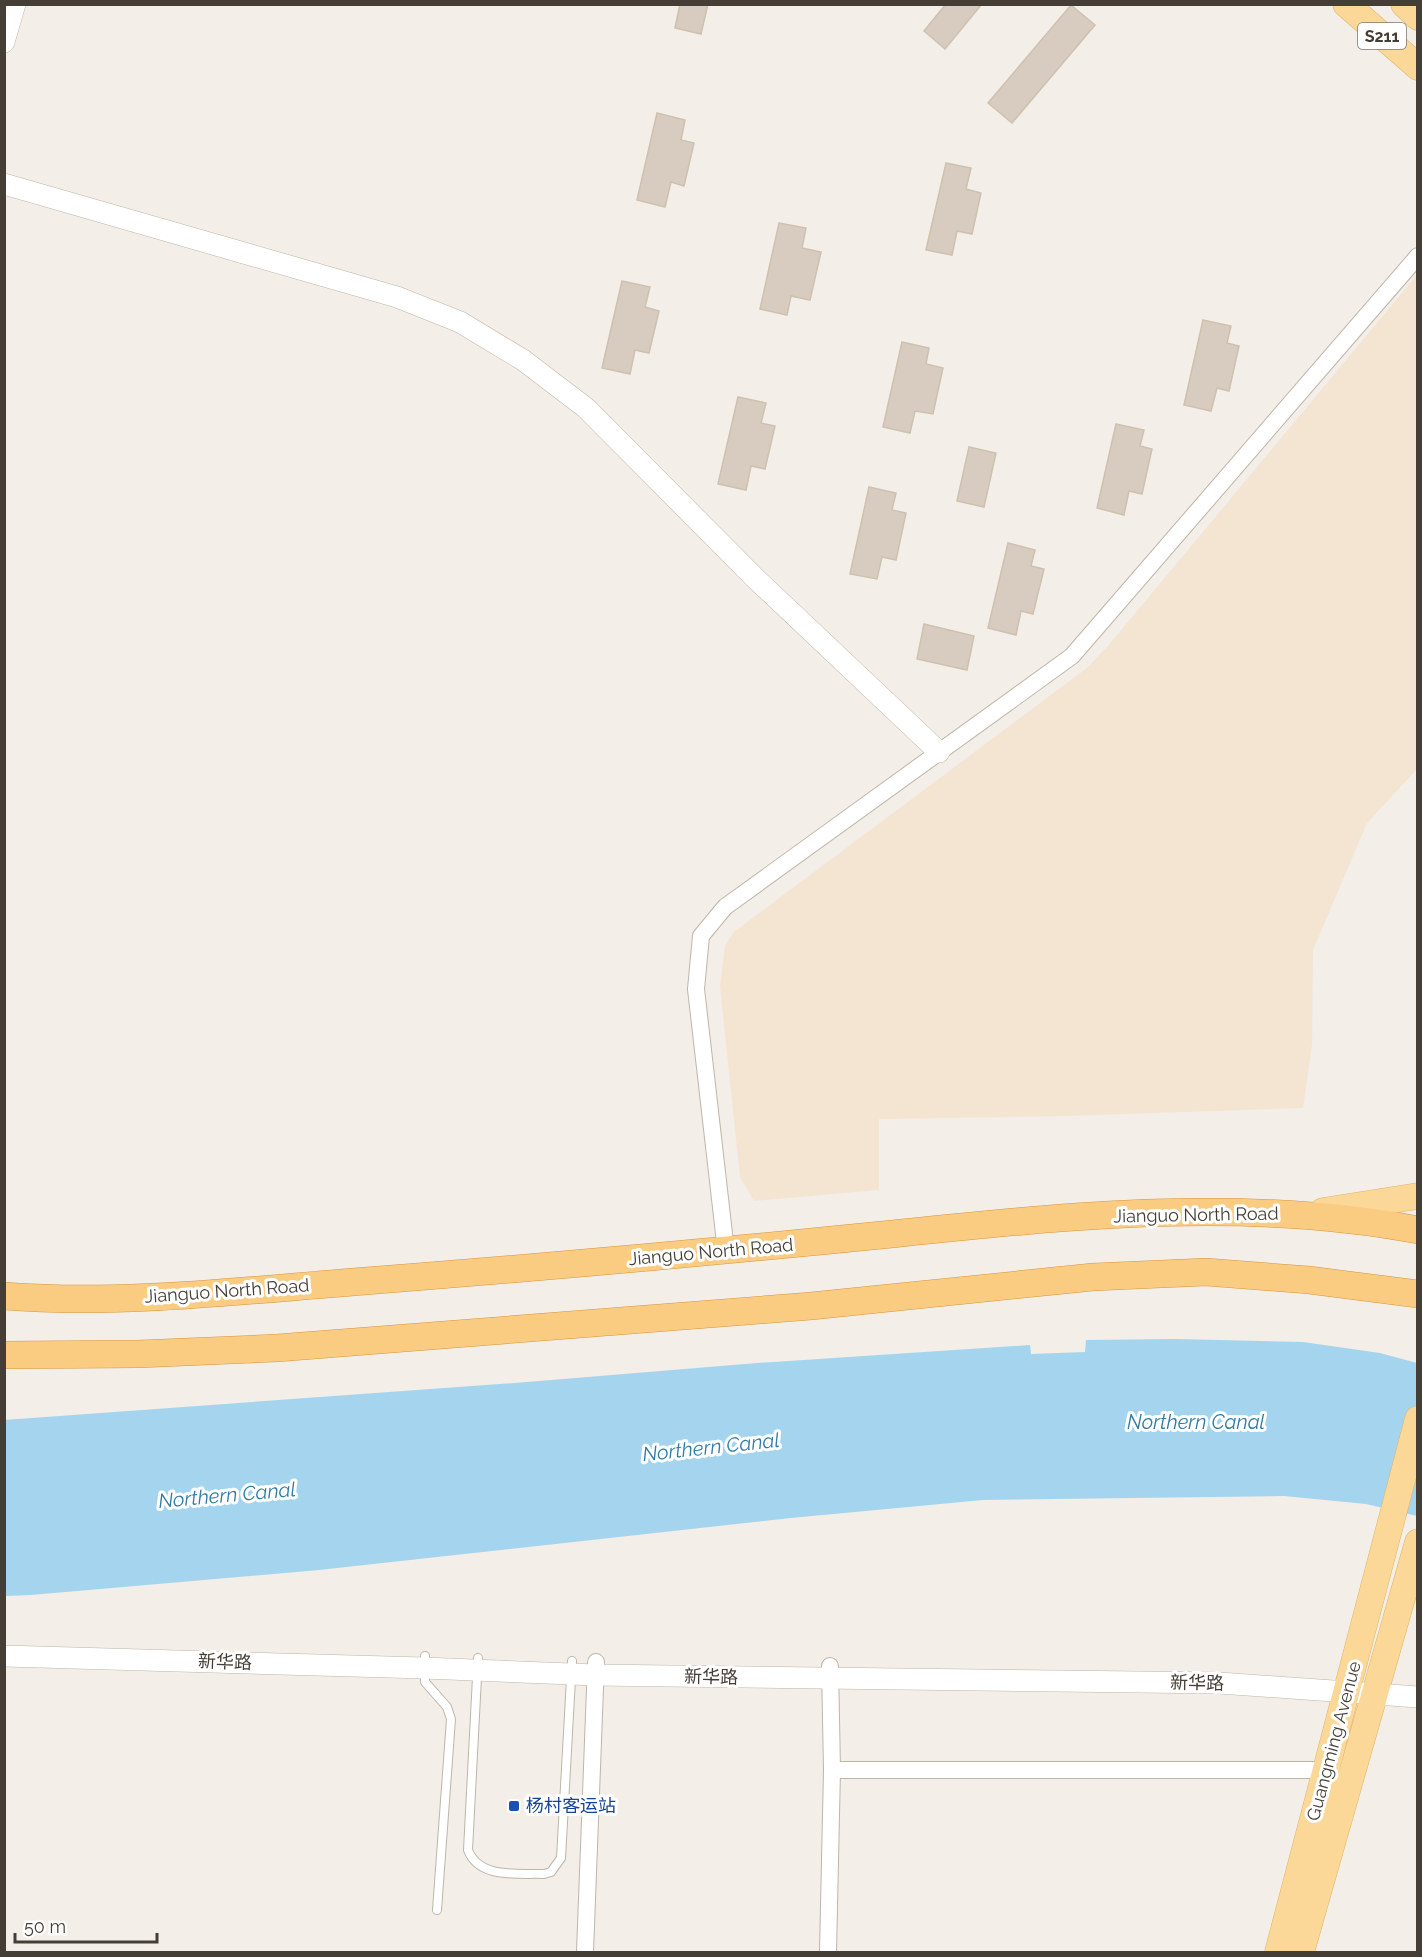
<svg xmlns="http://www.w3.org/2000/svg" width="1422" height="1957" font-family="Raleway,'Noto Sans SC',sans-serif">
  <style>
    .commercial { fill: #f4e4d2 }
    .water { fill: #a5d5ee }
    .building { fill: #d7ccbf; stroke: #cec1b0; stroke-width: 1.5 }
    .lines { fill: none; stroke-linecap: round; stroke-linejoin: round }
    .service-casing { stroke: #beb5aa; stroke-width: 10 }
    .minor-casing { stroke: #beb5aa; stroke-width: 18 }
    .tertiary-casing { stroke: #beb5aa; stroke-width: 22 }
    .primary-casing { stroke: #e0b468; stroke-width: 27 }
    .trunk-casing { stroke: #d8943b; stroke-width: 28 }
    .service { stroke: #fff; stroke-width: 8 }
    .minor { stroke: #fff; stroke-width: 16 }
    .tertiary { stroke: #fff; stroke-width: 21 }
    .primary { stroke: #fbd898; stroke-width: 26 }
    .trunk { stroke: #facc82; stroke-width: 27 }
    .transit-dot { fill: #1a4fb4; stroke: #fff; stroke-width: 2 }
    .labels { text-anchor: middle; stroke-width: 6; stroke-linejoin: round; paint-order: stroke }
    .shield { fill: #fff; stroke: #7d7872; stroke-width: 1.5 }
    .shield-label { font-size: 16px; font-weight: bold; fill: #453e36 }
    .street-label { font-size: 18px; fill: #453e36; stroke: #fff }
    .transit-label { font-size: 18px; fill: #164399; stroke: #fff; text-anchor: start }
    .water-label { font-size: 20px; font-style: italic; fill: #317ca6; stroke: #fff }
  </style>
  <rect width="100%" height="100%" fill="#f3eee7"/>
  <path class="commercial" d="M1417 275V769L1367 823 1313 950 1312 1044 1303 1108 1065 1116 879 1119V1190L754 1201 740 1177 720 986 725 946 734 932 1087 668 1108 646Z"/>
  <path class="water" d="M1176 1339 1303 1342 1380 1353 1417 1363V1516L1366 1504 1284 1496 983 1500 791 1518 319 1570 31 1595 5 1596 4 1420 527 1382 757 1363 1030 1345 1031 1354 1085 1352 1086 1340Z"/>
  <path class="building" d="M680 4H708L701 34 675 28Z
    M946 4H982L945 49 924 31Z
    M1071 5 1095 25 1012 123 988 103Z
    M657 113 685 120 681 140 694 143 684 186 671 182 665 207 637 200Z
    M946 163 971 168 966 189 981 193 972 234 957 231 952 255 926 250Z
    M779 223 806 228 802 248 821 252 810 300 791 296 787 315 760 309Z
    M622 281 650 287 645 307 659 311 649 353 635 350 630 374 602 368Z
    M1203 320 1231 326 1227 343 1239 346 1229 391 1217 388 1211 411 1184 405Z
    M902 342 929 348 926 364 943 368 933 414 915 411 910 433 883 427Z
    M738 397 766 403 761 423 775 426 765 469 751 466 746 490 718 484Z
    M1116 424 1144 430 1140 446 1152 449 1142 494 1129 491 1124 515 1097 508Z
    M969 447 996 453 984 507 957 501Z
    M869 487 896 493 892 510 906 513 896 560 882 557 877 579 850 574Z
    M1008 543 1035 550 1031 566 1044 569 1033 614 1021 611 1016 635 988 628Z
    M924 624 974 636 967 670 917 659Z"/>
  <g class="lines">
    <defs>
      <path id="service" d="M425 1656V1682L447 1707 451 1719 437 1910
        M478 1658 468 1850C479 1879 517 1873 544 1874L551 1872 561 1858 572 1661"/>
      <path id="minor" d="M726 1251 696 989 701 936 725 907 1072 656 1418 256
        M832 1770H1327
        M585 1952 596 1662
        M828 1952 832 1770 830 1666"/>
      <path id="tertiary" d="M4 42 15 4
        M4 184 397 297 460 322 523 360 586 408 756 579 939 752
        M4 1656 424 1668 595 1675 1219 1683 1418 1697"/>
      <path id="primary" d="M1346 4 1418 67
        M1404 4 1418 17
        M1323 1211 1418 1196
        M1278 1952 1418 1419
        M1301 1952 1418 1542"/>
      <path id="trunk" d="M4 1296C120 1305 238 1291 353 1282 533 1268 713 1252 892 1234 1065 1216 1245 1197 1418 1230
        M4 1355 138 1354 277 1348 811 1306 1093 1277 1206 1272 1309 1280 1418 1294"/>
    </defs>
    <use href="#service" class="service-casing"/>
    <use href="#minor" class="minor-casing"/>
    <use href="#tertiary" class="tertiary-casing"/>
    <use href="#primary" class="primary-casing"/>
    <use href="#trunk" class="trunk-casing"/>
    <use href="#service" class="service"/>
    <use href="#minor" class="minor"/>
    <use href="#tertiary" class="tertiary"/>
    <use href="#primary" class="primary"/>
    <use href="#trunk" class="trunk"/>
  </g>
  <rect class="transit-dot" x="508" y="1800" width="12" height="12" rx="3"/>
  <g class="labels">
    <rect class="shield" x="1358" y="23" width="48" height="26" rx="4.5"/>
    <g class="shield-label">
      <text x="1382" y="42">S211</text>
    </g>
    <g class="street-label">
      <text transform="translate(1196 1215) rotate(-1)" y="6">Jianguo North Road</text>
      <text transform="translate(711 1252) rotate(-5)" y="6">Jianguo North Road</text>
      <text transform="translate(227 1291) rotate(-4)" y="6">Jianguo North Road</text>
      <text transform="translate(225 1662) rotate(2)" y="6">新华路</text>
      <text transform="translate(711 1677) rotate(1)" y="6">新华路</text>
      <text transform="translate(1197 1683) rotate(1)" y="6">新华路</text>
      <text transform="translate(1334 1741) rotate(-75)" y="6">Guangming Avenue</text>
    </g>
    <g class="transit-label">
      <text x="526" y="1812">杨村客运站</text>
    </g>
    <g class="water-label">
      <text x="1196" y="1429">Northern Canal</text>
      <text transform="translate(711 1447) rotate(-6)" y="7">Northern Canal</text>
      <text transform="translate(227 1495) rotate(-5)" y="7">Northern Canal</text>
    </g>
  </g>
  <rect width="1422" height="1957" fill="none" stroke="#453e36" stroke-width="12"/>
  <path d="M15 1933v9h142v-9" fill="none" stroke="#453e36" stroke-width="3"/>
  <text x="24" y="1933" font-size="18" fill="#453e36" stroke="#ffffff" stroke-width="4.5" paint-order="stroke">50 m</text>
</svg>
